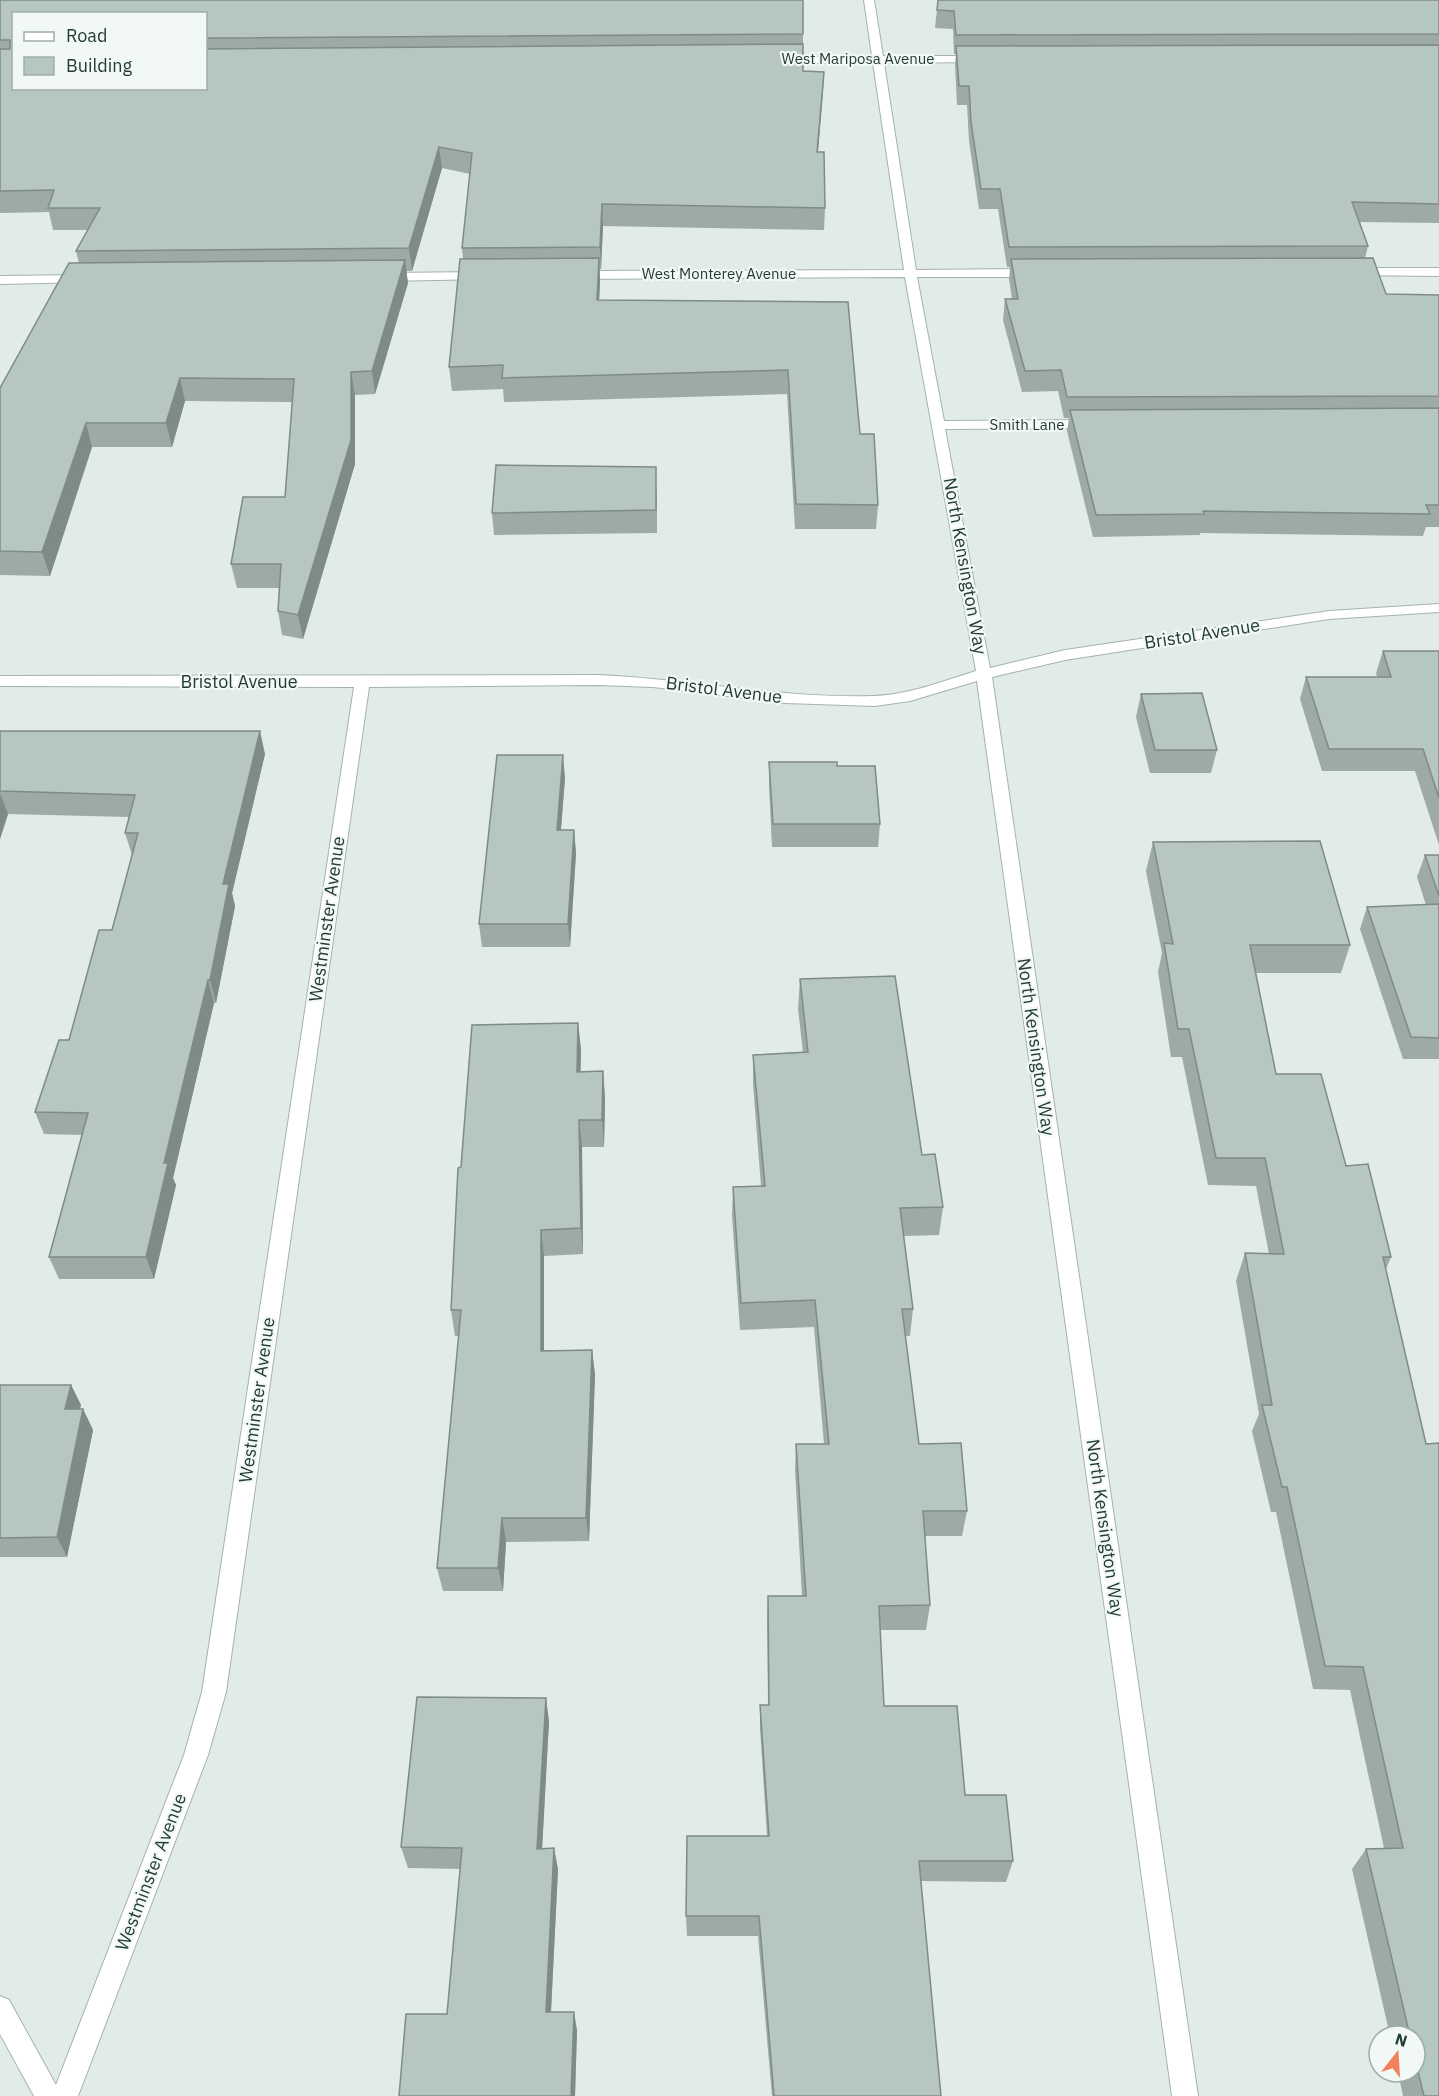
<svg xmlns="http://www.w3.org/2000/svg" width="1439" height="2096" font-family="'IBM Plex Sans',sans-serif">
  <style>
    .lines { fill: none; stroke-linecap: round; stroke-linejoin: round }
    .minor-casing { stroke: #a4b3ae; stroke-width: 2 }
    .minor { fill: #fff; fill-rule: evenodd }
    .wall { fill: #9daaa5; fill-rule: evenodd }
    .shaded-wall { fill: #7f8b86 }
    .building { fill: #b6c6c0; stroke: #7f8b86; stroke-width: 1.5 }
    .labels { text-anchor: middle; stroke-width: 4.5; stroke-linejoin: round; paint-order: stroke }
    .far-street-label { font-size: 15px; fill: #223c35; stroke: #f2f8f5 }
    .street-label { font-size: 18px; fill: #223c35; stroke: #f2f8f5 }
  </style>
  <rect width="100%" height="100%" fill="#e1ebe7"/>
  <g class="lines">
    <defs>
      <path id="minor" d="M864 0H874L883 56H978L983 59 978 62 884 63 916 270 1032 269 1038 273 1032 277H917L944 421 1092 420 1099 424 1092 428 945 429 990 668 1065 650 1329 611 1439 604V612L1329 619 1065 660 992 677 1198 2096H1172L977 681 910 701 875 706 785 703 653 687 599 685 369 687 226 1692 208 1755 78 2096H34L0 2034V1996L9 2000 56 2085 184 1755 202 1692 354 687 0 686V676L599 675C691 679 782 699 874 696 908 695 943 681 976 671L905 277 577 279 571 275 577 271 904 270 873 63H781L776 60 781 57 872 56Z
        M1354 268H1439V276L1350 275V269Z
        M483 272 489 276 487 279 385 281 379 277 385 273Z
        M84 275 90 279 88 282 0 284V276Z"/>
    </defs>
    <use href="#minor" class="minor-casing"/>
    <use href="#minor" class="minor"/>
  </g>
  <path class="wall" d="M0 0H803V71L824 72 818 152 825 208 824 230 603 226 601 269H600V282L599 300 848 302 860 434 878 505 876 529H795L787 394 504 402 503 389 452 391 449 367 463 259 462 248 470 174 442 168 412 271H406L408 283 375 394 355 395V464L303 639 282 635 278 611 279 588H237L231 564 285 497 292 402 185 401 172 447H92L50 576 0 575V388L79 263 76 251 88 230H53L49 212 0 213ZM14 14H206V88Z
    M938 0H1439V223L1360 222 1368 246 1365 258 1386 294 1439 295V527H1426L1423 536 1200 533V535L1093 537 1067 431 1069 418H1064L1058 391 1022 392 1003 320 1005 299H1012L1009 279 1010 267H1007L998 209H979L969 141 967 105H957L955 64 956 54H954L953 29 935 28Z
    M657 489V533L494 535 492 513Z
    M1383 651H1439V845L1415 771H1322L1300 699 1306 677H1377L1376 673Z
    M1141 694 1217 750 1211 773H1150L1136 717Z
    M0 731 265 754 232 893 235 906 216 1003H214L173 1178 176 1185 154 1279H59L49 1257 82 1135 44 1134 35 1112 69 1040 112 930 132 855 125 833 129 817 8 814 0 839Z
    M769 762 837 766 880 824 878 847H772L769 785Z
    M565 778 561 830H574L576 853 570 947H482L479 924Z
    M1153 842 1350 945 1341 973H1256L1276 1074 1346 1166 1391 1257 1386 1269 1439 2096H1403L1398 2072H1415V2036H1390L1352 1869 1366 1849 1384 1848 1350 1690 1313 1689 1276 1512H1271L1252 1431 1259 1414 1236 1281 1245 1253 1269 1254 1256 1186 1208 1185 1182 1057H1171L1158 972 1162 953 1146 871Z
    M1425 855H1439V1059H1403L1360 929 1367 907 1426 905 1417 877Z
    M800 979 922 1155 943 1207 939 1235 904 1236 913 1309 910 1336H905L919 1444 967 1511 962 1536H925L930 1605 926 1630H880L884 1706 965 1795 1013 1861 1006 1882 921 1881 941 2096H772L758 1936H687L686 1916 767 1836 760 1728V1705H768L767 1621 768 1596H802L795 1470 796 1444H824L814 1327 740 1330 732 1215 733 1187 761 1186 753 1084V1055L803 1052 798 1009Z
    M578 1023 581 1050 580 1072 603 1071 605 1098 604 1147H582L583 1254 544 1256V1350H592L595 1375 589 1541 506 1542 503 1591H443L437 1568 459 1336H455L451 1310 461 1167Z
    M71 1385 81 1405 80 1409H83L93 1430 67 1557H0V1538Z
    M549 1721 542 1848 558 1869 551 2012 577 2030 575 2096H399L447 2014 460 1869 408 1868 401 1847Z"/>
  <path class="shaded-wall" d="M824 72 823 93 816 174 817 152Z
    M439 147 442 168 412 271 409 248Z
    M602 204 603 226 601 269 600 247Z
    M599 258 600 282 598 323 597 300Z
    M405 260 408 283 375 394 372 371Z
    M351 372 355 395V464L303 639 298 615Z
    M180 378 185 401 172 447 166 423Z
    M86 423 92 447 50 576 42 552Z
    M260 731 265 754 232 893 235 906 216 1003 210 980 223 884Z
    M563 755 565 778 559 853 557 830Z
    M0 793 8 814 0 839Z
    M574 830 576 853 570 947 568 924Z
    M208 980 214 1003 173 1178 176 1185 154 1279 146 1257 164 1163Z
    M578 1023 581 1050 580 1099 577 1072Z
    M603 1071 605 1098 604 1147 602 1120Z
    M579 1120 582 1147 583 1254 581 1228Z
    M541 1230 544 1256V1376L541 1351Z
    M592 1350 595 1375 589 1541 586 1518Z
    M71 1385 81 1405 74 1429 65 1409Z
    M83 1409 93 1430 67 1557 57 1537Z
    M502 1518 506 1542 503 1591 498 1568Z
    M546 1698 549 1721 541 1869 537 1849Z
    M554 1848 558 1869 550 2030 546 2012Z
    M574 2012 577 2030 575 2096H571Z"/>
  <path class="building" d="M0 0H803V34L206 38V14H14V88H206V49L803 44V71L824 72 817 152H824L825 208 602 204 600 247 462 248 472 153 439 147 409 248 76 251 100 208H48L54 190 0 191V49H10V40H0Z
    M938 0H1439V34L956 35 954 11 937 10Z
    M1439 45V204L1352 202 1368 246 1009 247 1000 189H981L971 122 969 86H959L956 46Z
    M599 258 597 300 848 302 860 434H874L878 505 796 504 788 370 502 378 503 365 449 367 460 259Z
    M1373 258 1386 294 1439 295V396L1067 397 1061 370 1025 371 1005 299H1018L1011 259Z
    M405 260 372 371 351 372V440L298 615 278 611 281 564H231L243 497H285L294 379 180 378 166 423H86L42 552 0 551V388L69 263Z
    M1439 408V505H1426L1430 514 1203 511 1204 514 1096 515 1070 410Z
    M496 465 656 467V510L492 513Z
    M1383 651H1439V798L1423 749H1329L1306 677H1391Z
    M1202 693 1217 750H1155L1141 694Z
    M0 731H260L223 884H229L210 980H208L164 1163H168L146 1257H49L88 1113 35 1112 59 1040H69L99 930H112L138 833H125L135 795 0 791Z
    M497 755H563L557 830H574L568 924H479Z
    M769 762H837V766H875L880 824H773Z
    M1320 841 1350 945H1250L1276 1074H1321L1346 1166 1368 1164 1391 1257H1383L1426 1444 1439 1443V2096H1424L1415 2059V2036H1410L1366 1849 1403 1848 1363 1667 1325 1666 1287 1487H1282L1262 1405H1272L1245 1253 1284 1254 1265 1158H1216L1189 1029H1178L1164 943 1173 944 1153 842Z
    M1425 855H1439V896Z
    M1439 904V1038L1411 1037 1367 907Z
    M895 976 922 1155 935 1154 943 1207 900 1208 913 1309H902L919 1444 961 1443 967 1511H923L930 1605 879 1606 884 1706H957L965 1795H1006L1013 1861H919L941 2096H774L759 1916H686L687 1836H769L760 1705H769L768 1596H806L796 1444H829L815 1300 741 1303 733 1187 765 1186 753 1055 808 1052 800 979Z
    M578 1023 577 1072 603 1071 602 1120H579L581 1228 541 1230V1351L592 1350 586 1518H502L498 1568H437L461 1310H451L458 1168 461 1167 472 1025Z
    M0 1385H71L65 1409H83L57 1537 0 1538Z
    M417 1697 546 1698 537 1849 554 1848 546 2012H574L571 2096H399L406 2014H447L462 1848 401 1847Z"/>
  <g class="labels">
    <g class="far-street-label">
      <text x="858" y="64">West Mariposa Avenue</text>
      <text x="719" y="279">West Monterey Avenue</text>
      <text x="1027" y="430">Smith Lane</text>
    </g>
    <g class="street-label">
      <text transform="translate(965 566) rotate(80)" y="6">North Kensington Way</text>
      <text transform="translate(1202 634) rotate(-9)" y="6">Bristol Avenue</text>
      <text x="239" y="688">Bristol Avenue</text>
      <text transform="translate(724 690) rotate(7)" y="6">Bristol Avenue</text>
      <text transform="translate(327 919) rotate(-82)" y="6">Westminster Avenue</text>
      <text transform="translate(1036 1047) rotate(82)" y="6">North Kensington Way</text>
      <text transform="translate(257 1400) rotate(-82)" y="6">Westminster Avenue</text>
      <text transform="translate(1105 1528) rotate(82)" y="6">North Kensington Way</text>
      <text transform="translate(151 1872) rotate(-69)" y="6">Westminster Avenue</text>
    </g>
  </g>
  <rect x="12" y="12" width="195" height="78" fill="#f2f8f5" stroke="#9fada8" stroke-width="1.5"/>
  <rect x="24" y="32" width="30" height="9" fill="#ffffff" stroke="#9fada8" stroke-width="1.5"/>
  <text x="66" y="42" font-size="18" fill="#223c35">Road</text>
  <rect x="24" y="57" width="30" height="18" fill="#b6c6c0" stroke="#9fada8" stroke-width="1.5"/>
  <text x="66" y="72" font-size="18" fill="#223c35">Building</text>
  <g transform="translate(1397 2054) rotate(17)"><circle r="28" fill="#f2f8f5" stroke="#9fada8" stroke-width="1.5"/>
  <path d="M0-4.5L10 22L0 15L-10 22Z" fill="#f0815b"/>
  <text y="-9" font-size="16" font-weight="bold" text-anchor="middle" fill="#223c35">N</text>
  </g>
</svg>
